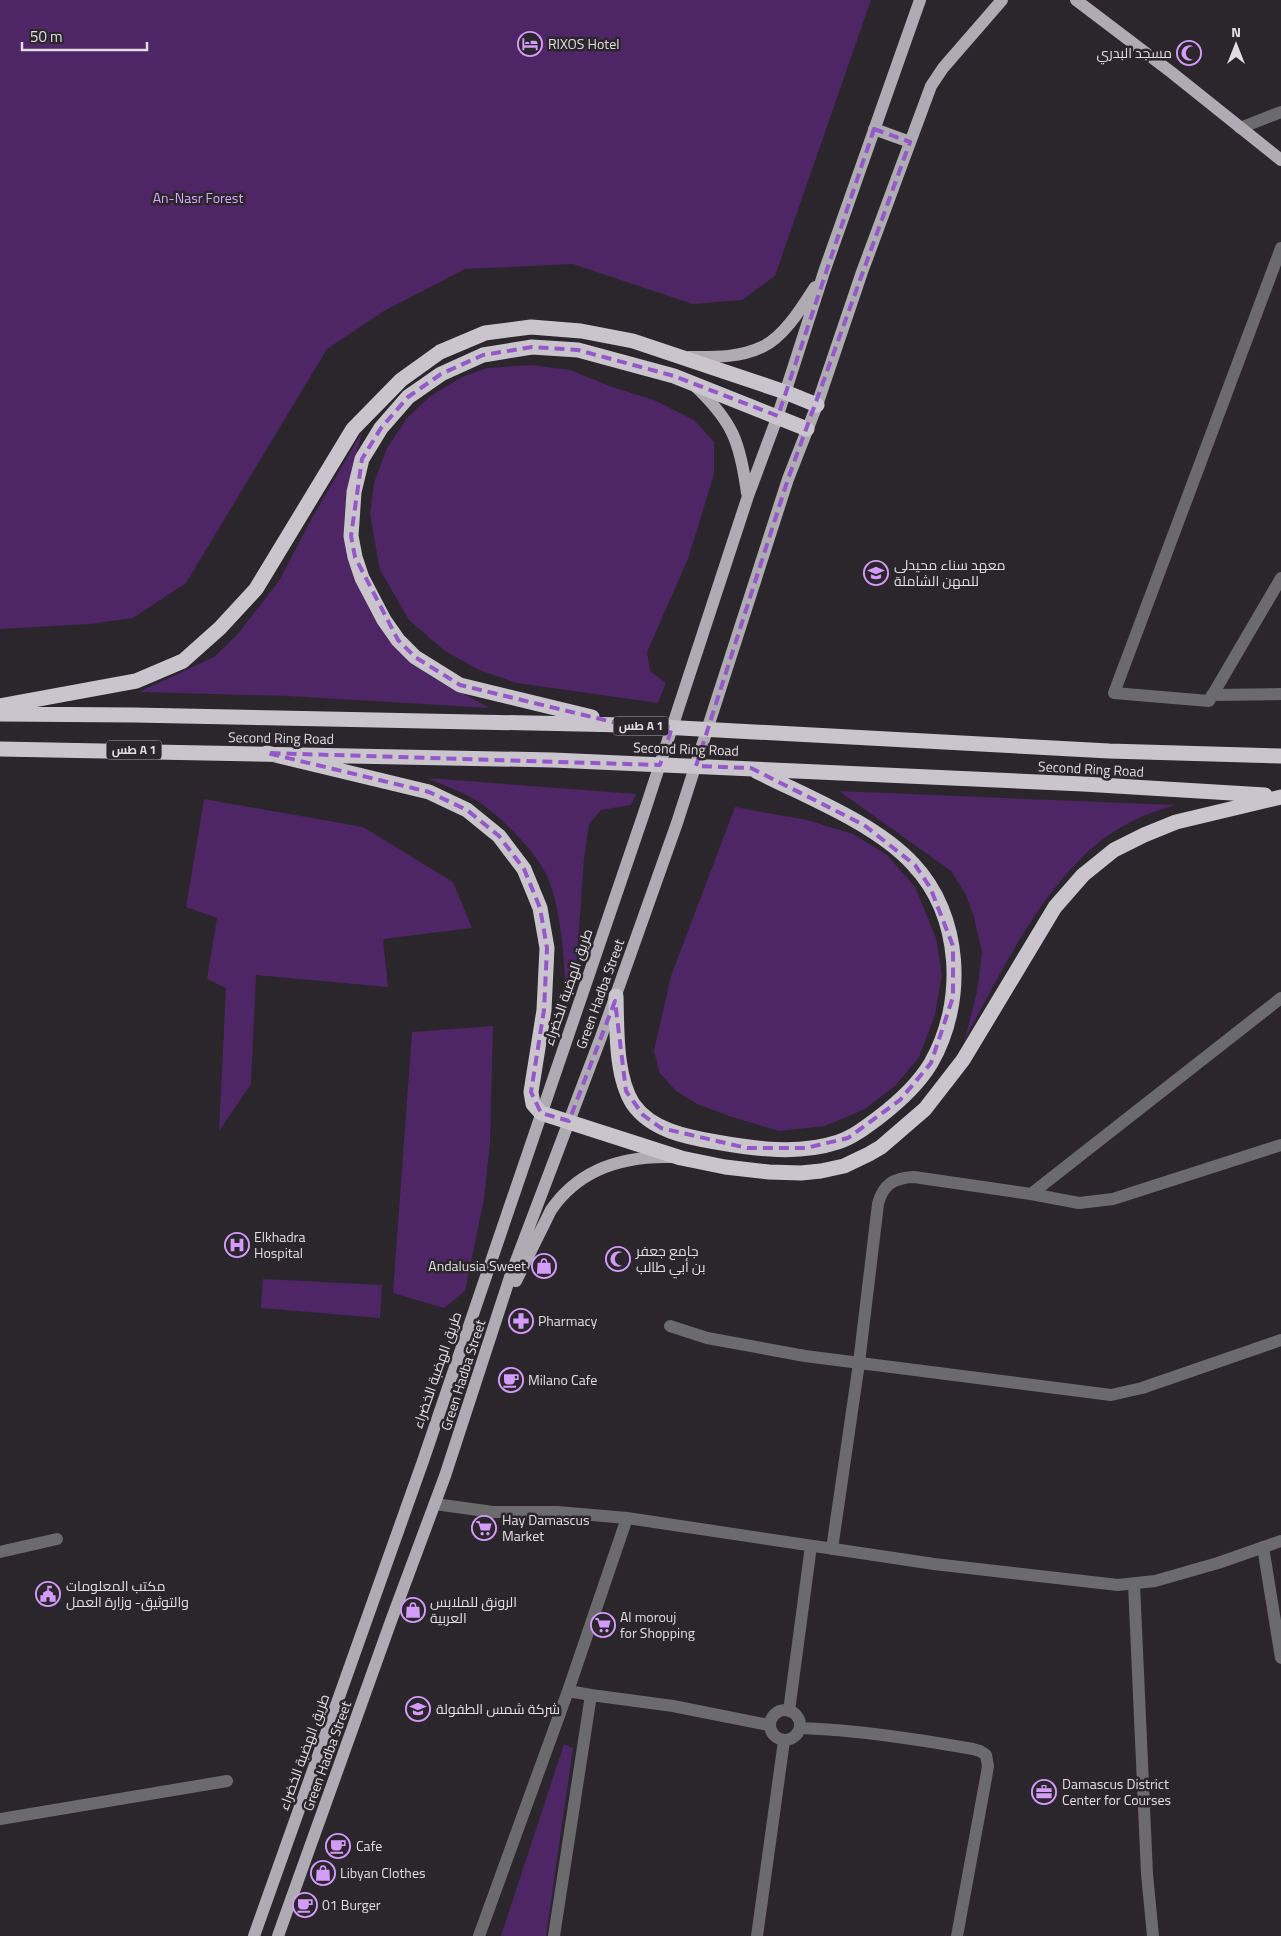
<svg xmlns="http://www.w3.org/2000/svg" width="1281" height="1936" font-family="'Titillium Web',Cairo,sans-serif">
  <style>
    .green { fill: #4e2565 }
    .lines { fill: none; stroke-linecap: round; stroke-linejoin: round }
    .minor { stroke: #6b6a6d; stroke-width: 12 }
    .major { stroke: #afabb2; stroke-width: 12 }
    .highway { stroke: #cac5cd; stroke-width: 15 }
    .marked { fill: none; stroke: #9458c8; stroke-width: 4; stroke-dasharray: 10 6; stroke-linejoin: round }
    .labels { text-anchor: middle; stroke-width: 5; stroke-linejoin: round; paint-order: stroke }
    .shield { fill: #2a262c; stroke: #a9a7ab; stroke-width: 1 }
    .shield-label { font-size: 12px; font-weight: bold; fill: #e0dee2 }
    .poi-label { font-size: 14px; fill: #e0dee2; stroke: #2a262c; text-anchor: start }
    .park-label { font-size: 14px; fill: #dba9fc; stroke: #2a262c }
    .street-label { font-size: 14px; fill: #e0dee2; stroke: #2a262c }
  </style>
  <rect width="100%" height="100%" fill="#2a262c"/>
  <path class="green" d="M0 0H871L775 276 742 300 693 304 573 264 465 269 384 311 327 349 186 583 133 618 90 624 0 629Z
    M532 365 570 370 612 387 654 400 694 420 714 442V474L688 559 647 652 650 671 666 683 658 703 517 683 479 670 445 651 409 620 380 570 370 514 374 483 387 448 407 418 429 397 462 377 487 368Z
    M362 432 346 494 344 527 350 562 387 638 406 658 432 677 490 708 288 696 139 692 214 657 236 636 279 581 313 516Z
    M428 778 636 794 631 805 601 810 589 824 584 859 576 970 566 998C564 960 562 914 548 878 537 852 502 818 479 802 464 792 444 786 428 778Z
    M839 791 1175 805C1160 810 1143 815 1129 823 1053 861 1004 967 965 1039L977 992 982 952 974 917 966 895 951 871Z
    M204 799 363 827 453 882 472 928 383 939 388 987 256 975 251 1084 219 1131 226 988 207 979 217 918 186 907Z
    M735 807 807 820 853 834 887 855 915 887 936 938 942 974 935 1015 919 1057 896 1085 865 1109 825 1126 779 1131 729 1116 697 1104 676 1091 659 1072 654 1051 671 976Z
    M493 1026 490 1143 484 1199 465 1291 444 1308 393 1293 412 1032Z
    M263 1279 382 1285 380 1318 261 1308Z
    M564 1744 573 1748 546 1936H501Z"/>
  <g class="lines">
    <path class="minor" d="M1240 128 1281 112
      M1281 248 1114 693 1209 701 1281 578
      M1212 695 1281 694
      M1031 1194 1281 998
      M670 1326 707 1338 805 1356 1111 1395 1142 1388 1281 1340
      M435 1504 493 1512H557L627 1518 934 1564 1118 1585 1155 1581 1218 1563 1281 1541
      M1263 1547 1281 1658
      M832 1549 859 1363 878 1204C883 1184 894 1178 914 1177L1031 1194 1079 1203 1113 1199 1281 1145
      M0 1552 57 1539
      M1134 1584 1147 1874 1153 1936
      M591 1695 673 1706 769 1725
      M770 1725a15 15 0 1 1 30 0a15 15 0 1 1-30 0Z
      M789 1711 811 1546
      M800 1728C858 1730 915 1739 973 1749L980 1751 986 1755 988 1766 986 1778 957 1936
      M0 1819 227 1781
      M479 1936 568 1691 627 1518
      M554 1936 591 1695 568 1691
      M757 1936 784 1741"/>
    <path class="major" d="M1076 0 1171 72 1281 160
      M874 129 910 142
      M689 357C713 357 739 358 762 347 784 337 802 307 815 287
      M695 386C733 422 740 442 747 493
      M516 1281 551 1210C579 1169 623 1156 670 1157
      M254 1936 423 1461 644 813 748 496 777 418 824 272 920 0
      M278 1936 391 1621 445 1476 510 1277 601 1037 677 823 788 479 817 405 862 272 931 86 943 68 1002 0"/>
    <path class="highway" d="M0 706 136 681 183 661 220 628 256 589 353 429 401 380 440 352 485 333 531 327 581 331 633 341 785 392 817 405
      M0 714 134 715 625 725 1109 751 1281 756
      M592 717 460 685 415 657 398 640 384 620 362 578 355 557 351 536 354 492 362 459 381 428 408 397 441 374 483 355 532 347 578 350 674 376 807 429
      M0 749 553 760 1083 784 1265 795
      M267 753 429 792 467 810 499 836 524 869 540 908 547 948 544 1010 531 1092 533 1104 541 1113 681 1158 725 1167 769 1172 801 1173 821 1171 844 1166 869 1154 881 1147 925 1109 963 1060 1055 907 1083 875 1114 850 1144 835 1176 822 1281 797
      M616 996C617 1028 615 1076 633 1104 651 1130 686 1137 716 1142 755 1149 799 1155 838 1142 853 1137 866 1127 878 1118 899 1102 918 1085 931 1063 966 1002 962 916 913 864 875 823 807 797 756 771"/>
  </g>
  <path class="marked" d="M874 129 910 142 788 479 696 766 751 768 864 825 915 865 930 887 953 946V997L931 1063 900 1100 848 1138 806 1148H747L661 1128 643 1115 626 1091 615 1001 569 1121 541 1113 531 1092 544 1010 547 948 540 908 524 869 499 836 467 810 429 792 267 753 660 765 672 727 625 725 460 685 415 657 398 640 355 557 351 536 362 459 381 428 408 397 441 374 483 355 532 347 578 350 674 376 778 416Z"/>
  <defs>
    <symbol id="hotel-ring" viewBox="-11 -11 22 22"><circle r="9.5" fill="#2a262c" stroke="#d59bfa" stroke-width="1.5"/><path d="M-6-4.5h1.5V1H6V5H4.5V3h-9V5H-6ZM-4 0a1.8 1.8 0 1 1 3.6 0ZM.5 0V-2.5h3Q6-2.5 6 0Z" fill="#d59bfa"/></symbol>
    <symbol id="mosque-ring" viewBox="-11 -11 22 22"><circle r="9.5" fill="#2a262c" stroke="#d59bfa" stroke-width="1.5"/><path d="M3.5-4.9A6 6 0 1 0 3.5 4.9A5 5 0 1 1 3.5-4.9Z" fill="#d59bfa"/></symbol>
    <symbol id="university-ring" viewBox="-11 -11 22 22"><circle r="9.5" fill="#2a262c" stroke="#d59bfa" stroke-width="1.5"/><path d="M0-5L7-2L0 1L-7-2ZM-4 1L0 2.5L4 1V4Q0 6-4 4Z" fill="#d59bfa"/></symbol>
    <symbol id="hospital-ring" viewBox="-11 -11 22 22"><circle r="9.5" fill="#2a262c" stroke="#d59bfa" stroke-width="1.5"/><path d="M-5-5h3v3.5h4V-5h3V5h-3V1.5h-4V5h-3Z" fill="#d59bfa"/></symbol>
    <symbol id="shop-ring" viewBox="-11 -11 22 22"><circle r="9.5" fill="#2a262c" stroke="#d59bfa" stroke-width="1.5"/><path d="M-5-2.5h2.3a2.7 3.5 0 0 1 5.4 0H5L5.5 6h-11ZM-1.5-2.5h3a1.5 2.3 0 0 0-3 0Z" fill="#d59bfa"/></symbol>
    <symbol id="pharmacy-ring" viewBox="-11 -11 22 22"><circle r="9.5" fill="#2a262c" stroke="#d59bfa" stroke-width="1.5"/><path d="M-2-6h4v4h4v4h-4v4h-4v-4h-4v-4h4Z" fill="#d59bfa"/></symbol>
    <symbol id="cafe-ring" viewBox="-11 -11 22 22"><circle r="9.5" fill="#2a262c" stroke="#d59bfa" stroke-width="1.5"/><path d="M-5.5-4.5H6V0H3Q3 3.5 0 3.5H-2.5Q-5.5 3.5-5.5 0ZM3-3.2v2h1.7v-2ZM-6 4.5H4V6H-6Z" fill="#d59bfa"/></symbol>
    <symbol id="supermarket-ring" viewBox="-11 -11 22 22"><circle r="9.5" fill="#2a262c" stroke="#d59bfa" stroke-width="1.5"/><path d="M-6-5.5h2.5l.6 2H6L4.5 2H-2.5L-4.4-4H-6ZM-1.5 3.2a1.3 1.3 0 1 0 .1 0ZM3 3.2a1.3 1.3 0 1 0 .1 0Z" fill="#d59bfa"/></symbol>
    <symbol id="civic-ring" viewBox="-11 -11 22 22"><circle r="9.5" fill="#2a262c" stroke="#d59bfa" stroke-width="1.5"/><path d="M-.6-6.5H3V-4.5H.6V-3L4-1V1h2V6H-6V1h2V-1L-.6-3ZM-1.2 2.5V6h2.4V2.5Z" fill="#d59bfa"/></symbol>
    <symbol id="school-ring" viewBox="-11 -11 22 22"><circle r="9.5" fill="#2a262c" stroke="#d59bfa" stroke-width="1.5"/><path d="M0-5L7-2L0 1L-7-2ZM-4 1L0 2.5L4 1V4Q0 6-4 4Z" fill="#d59bfa"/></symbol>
    <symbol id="office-ring" viewBox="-11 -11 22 22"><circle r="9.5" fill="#2a262c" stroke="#d59bfa" stroke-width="1.5"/><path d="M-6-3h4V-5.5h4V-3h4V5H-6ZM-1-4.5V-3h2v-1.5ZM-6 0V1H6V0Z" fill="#d59bfa"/></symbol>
  </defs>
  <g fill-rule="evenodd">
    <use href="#hotel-ring" x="516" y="30" width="28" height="28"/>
    <use href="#mosque-ring" x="1175" y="39" width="28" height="28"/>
    <use href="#university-ring" x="862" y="559" width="28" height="28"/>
    <use href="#hospital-ring" x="223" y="1231" width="28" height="28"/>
    <use href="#mosque-ring" x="604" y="1245" width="28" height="28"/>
    <use href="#shop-ring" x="530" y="1252" width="28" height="28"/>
    <use href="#pharmacy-ring" x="507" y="1307" width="28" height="28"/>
    <use href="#cafe-ring" x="497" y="1366" width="28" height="28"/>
    <use href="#supermarket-ring" x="470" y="1514" width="28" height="28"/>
    <use href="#civic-ring" x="34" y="1580" width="28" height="28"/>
    <use href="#shop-ring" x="399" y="1596" width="28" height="28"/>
    <use href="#supermarket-ring" x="589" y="1611" width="28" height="28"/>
    <use href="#school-ring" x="404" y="1695" width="28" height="28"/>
    <use href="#office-ring" x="1030" y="1778" width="28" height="28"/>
    <use href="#cafe-ring" x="324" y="1832" width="28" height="28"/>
    <use href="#shop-ring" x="309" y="1859" width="28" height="28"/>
    <use href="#cafe-ring" x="291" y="1891" width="28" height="28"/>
  </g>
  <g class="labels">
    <g class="shield">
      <rect x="613.5" y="716.5" width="55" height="19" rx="4"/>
      <rect x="106.5" y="740.5" width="55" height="19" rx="4"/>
    </g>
    <g class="shield-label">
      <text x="641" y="730">طس A 1</text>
      <text x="134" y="754">طس A 1</text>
    </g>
    <g class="poi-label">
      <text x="548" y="49">RIXOS Hotel</text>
      <text x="1172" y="58" text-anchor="end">مسجد البدري</text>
      <text x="894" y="570">معهد سناء محيدلي<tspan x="894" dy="16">للمهن الشاملة</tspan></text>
      <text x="254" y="1242">Elkhadra<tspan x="254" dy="16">Hospital</tspan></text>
      <text x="636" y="1256">جامع جعفر<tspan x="636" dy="16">بن أبي طالب</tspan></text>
      <text x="526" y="1271" text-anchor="end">Andalusia Sweet</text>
      <text x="538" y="1326">Pharmacy</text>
      <text x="528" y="1385">Milano Cafe</text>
      <text x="502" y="1525">Hay Damascus<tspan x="502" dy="16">Market</tspan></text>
      <text x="66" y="1591">مكتب المعلومات<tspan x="66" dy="16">والتوثيق- وزارة العمل</tspan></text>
      <text x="430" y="1607">الرونق للملابس<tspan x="430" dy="16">العربية</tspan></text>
      <text x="620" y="1622">Al morouj<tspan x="620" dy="16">for Shopping</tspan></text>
      <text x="436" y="1714">شركة شمس الطفولة</text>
      <text x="1062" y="1789">Damascus District<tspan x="1062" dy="16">Center for Courses</tspan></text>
      <text x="356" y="1851">Cafe</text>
      <text x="340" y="1878">Libyan Clothes</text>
      <text x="322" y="1910">01 Burger</text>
    </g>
    <g class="park-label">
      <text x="198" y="203">An-Nasr Forest</text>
    </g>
    <g class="street-label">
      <text transform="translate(281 738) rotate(1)" y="5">Second Ring Road</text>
      <text transform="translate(686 749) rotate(2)" y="5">Second Ring Road</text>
      <text transform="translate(1091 769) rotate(3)" y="5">Second Ring Road</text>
      <text transform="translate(568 987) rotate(-71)" y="5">طريق الهضبة الخضراء</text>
      <text transform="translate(600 994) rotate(-70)" y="5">Green Hadba Street</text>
      <text transform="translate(437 1370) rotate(-71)" y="5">طريق الهضبة الخضراء</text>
      <text transform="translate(463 1375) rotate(-72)" y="5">Green Hadba Street</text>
      <text transform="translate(304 1752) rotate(-70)" y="5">طريق الهضبة الخضراء</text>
      <text transform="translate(327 1756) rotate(-70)" y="5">Green Hadba Street</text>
    </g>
  </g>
  <g transform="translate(1236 45)" stroke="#2a262c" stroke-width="4" paint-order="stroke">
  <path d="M0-4L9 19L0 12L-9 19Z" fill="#e0dee2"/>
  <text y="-8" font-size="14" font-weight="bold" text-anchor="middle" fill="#e0dee2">N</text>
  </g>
  <path d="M22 42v8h125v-8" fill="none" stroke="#e0dee2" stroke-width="2.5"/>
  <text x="30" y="42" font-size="15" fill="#e0dee2" stroke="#2a262c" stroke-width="4" paint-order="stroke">50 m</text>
</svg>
